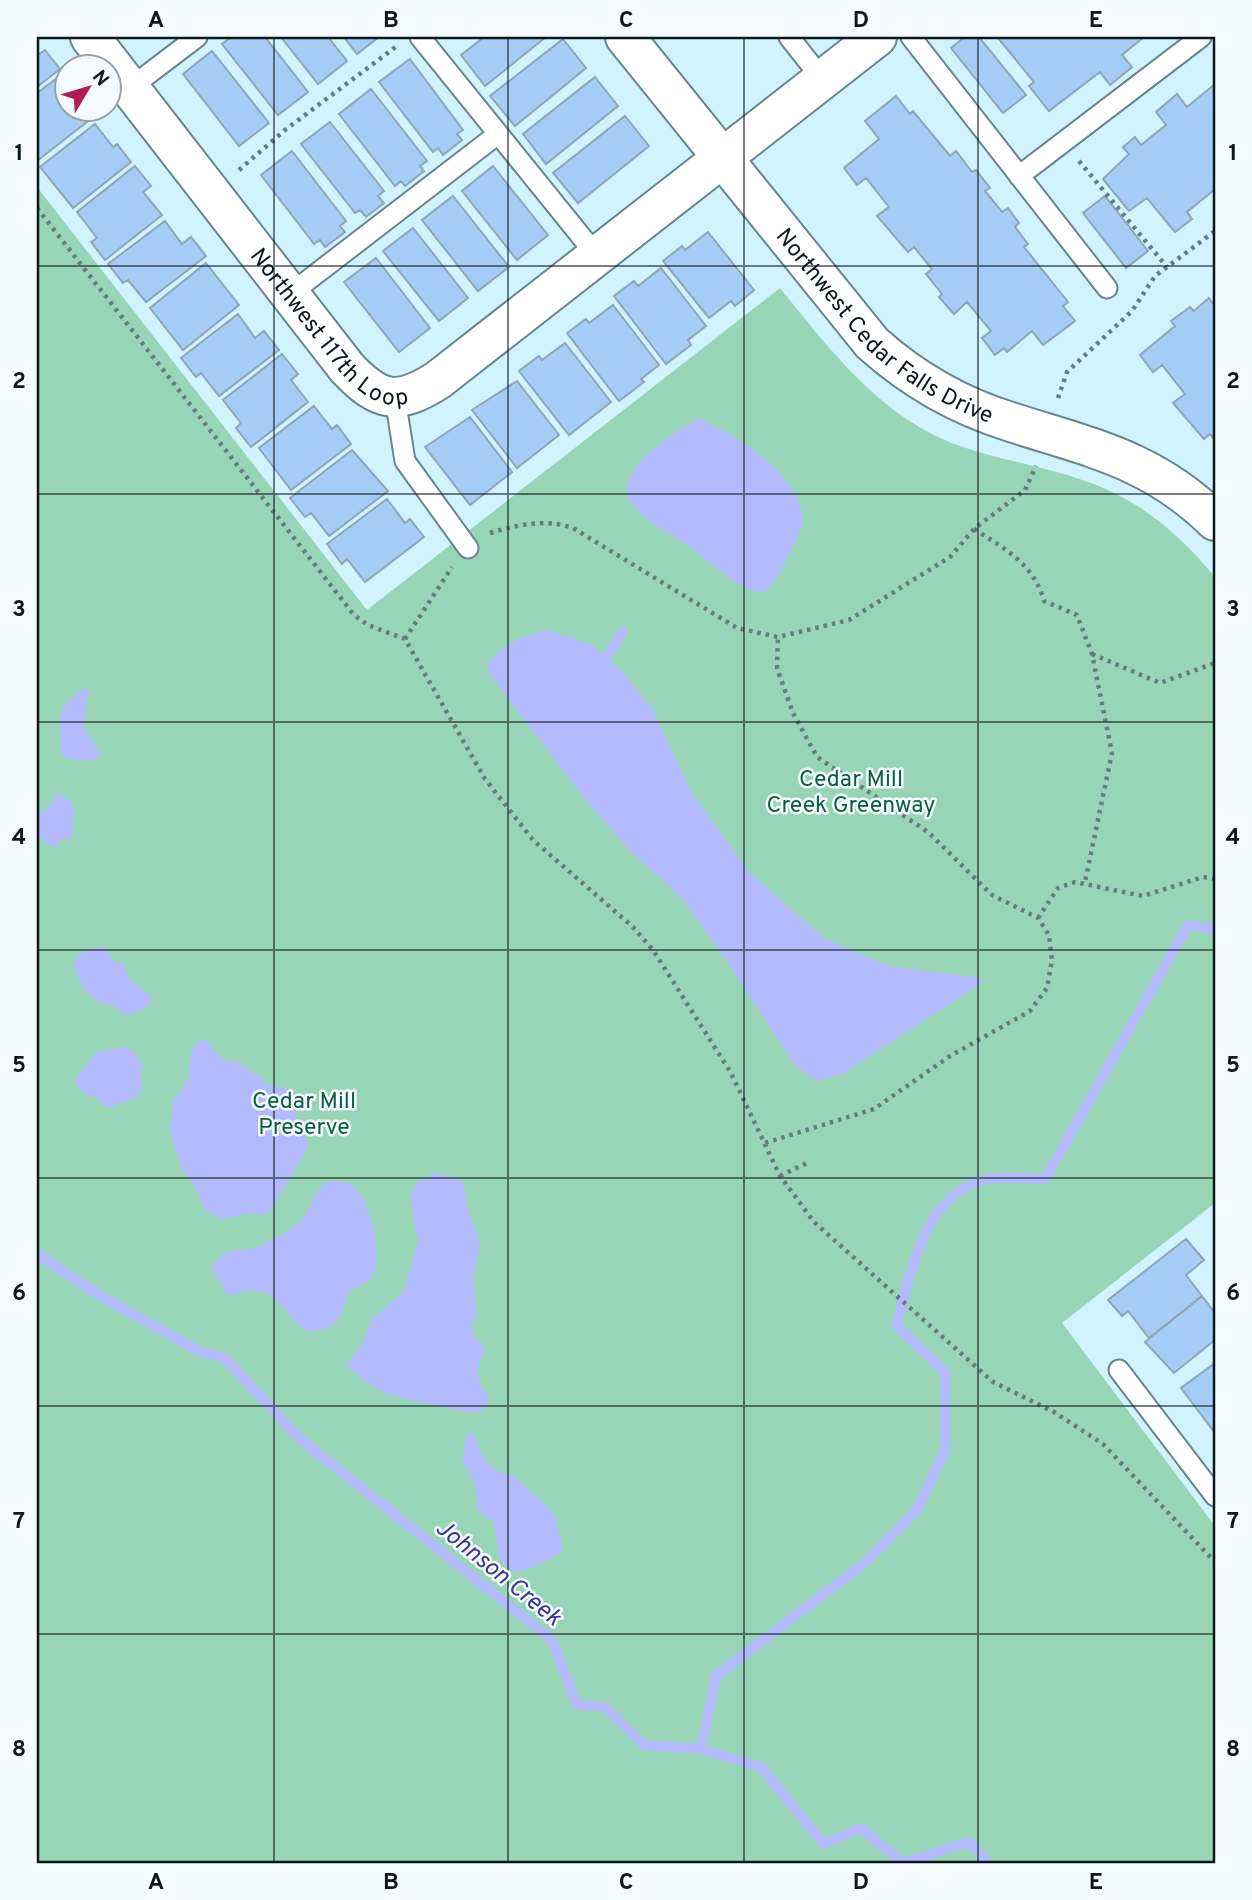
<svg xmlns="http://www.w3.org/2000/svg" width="1252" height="1900" font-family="Overpass,sans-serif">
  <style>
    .green { fill: #98d5b6 }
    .water { fill: #b2bafd }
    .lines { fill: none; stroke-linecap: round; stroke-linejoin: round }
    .stream { stroke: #b2bafd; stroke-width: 10 }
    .building { fill: #a6cdf6; stroke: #8fa4b9; stroke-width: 2 }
    .service-casing { stroke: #678690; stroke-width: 23 }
    .minor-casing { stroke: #678690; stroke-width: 42 }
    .path { stroke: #657c83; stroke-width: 4.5; stroke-dasharray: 3.5 5; stroke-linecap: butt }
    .service { stroke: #fff; stroke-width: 19 }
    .minor { stroke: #fff; stroke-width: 38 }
    .grid { fill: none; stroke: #0c181c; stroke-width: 2; stroke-opacity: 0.55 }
    .labels { text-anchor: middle; stroke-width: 5; stroke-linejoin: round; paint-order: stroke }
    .street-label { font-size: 23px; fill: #0c181c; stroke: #f4fafd }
    .park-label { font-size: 23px; fill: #0c5e40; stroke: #f4fafd }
    .water-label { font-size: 24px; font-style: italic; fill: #383492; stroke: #f4fafd }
    .neatline { fill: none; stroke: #0c181c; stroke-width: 2.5 }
    .grid-label { font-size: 23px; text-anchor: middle; font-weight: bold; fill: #0c181c }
  </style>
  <rect width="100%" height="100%" fill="#d0f3fe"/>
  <path class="green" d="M37 187 367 610 780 288C824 342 868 401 932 434 979 458 1035 463 1085 481 1139 499 1179 534 1215 577V1203L1062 1323 1215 1526V1863H37Z"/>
  <path class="water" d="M699 419C735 433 805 477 802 522 801 533 793 548 788 557 780 571 775 583 763 593 733 588 711 562 686 544 667 531 644 522 631 503 610 472 677 429 699 419Z
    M549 630 594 646 623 672 653 710 691 792 750 873 825 939 888 966 983 978 981 983 842 1074 820 1081 813 1079 794 1064 727 961 680 896 630 851 581 794 490 675 487 665C501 643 525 636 549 630Z
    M82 689 91 692 86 700C87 710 82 721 85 729 88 739 97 743 100 754L94 761 67 758 60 753C64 717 49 717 82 689Z
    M56 793 72 802 74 811 72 839H62L58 846H48L42 838 37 837V813L47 810Z
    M104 947 114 962H123L130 980 152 997 151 1004 126 1016 112 1004C92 1008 78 981 73 964 79 950 90 949 104 947Z
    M204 1039C218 1049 217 1064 238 1061L252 1073 261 1076 265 1084 293 1090 299 1098C294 1118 294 1124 308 1141L307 1150 267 1215 249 1213 222 1219 205 1211 195 1186 184 1172 169 1129 173 1102 188 1079 191 1052 196 1044Z
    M124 1047 133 1051 144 1068 140 1070 142 1089 137 1097 110 1107 101 1104 96 1097 87 1096 74 1082 96 1052Z
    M436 1173 454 1177 463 1183 468 1210 481 1246 473 1274 476 1312 472 1328 474 1337 482 1343 484 1353C473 1367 478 1383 489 1397L487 1406 479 1412C467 1414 458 1410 447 1408 403 1397 380 1399 346 1365L362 1344 373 1318 401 1294 406 1285 418 1241 410 1196 419 1181Z
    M328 1182C336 1181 347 1181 354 1187 371 1202 382 1253 374 1274 372 1282 359 1286 352 1289 337 1312 346 1327 311 1332 287 1324 283 1293 255 1290 245 1288 238 1295 228 1295L213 1272 214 1263C233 1244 239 1253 258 1247 266 1244 289 1230 296 1225 312 1213 310 1192 328 1182Z
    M467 1434H474C484 1462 487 1470 517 1477 529 1499 553 1500 558 1526 560 1536 563 1543 561 1553L527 1570 509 1571 499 1556 494 1522 478 1511 475 1484 462 1460Z"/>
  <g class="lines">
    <path class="stream" d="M607 658 623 631
      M37 1254 102 1297 201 1352 224 1357 299 1438 552 1640 577 1705 605 1707 644 1745 701 1749 761 1767 824 1844 861 1828 903 1863 969 1842 988 1863
      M701 1749 716 1676 866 1562 917 1510 945 1450V1372L896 1325C912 1275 921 1200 980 1181 998 1175 1026 1179 1045 1179L1188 925 1215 929"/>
  </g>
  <path class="building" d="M231 37H265L308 92 278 115 222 44Z
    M281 37H328L347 61 318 84Z
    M344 37H379L357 54Z
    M484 37H546L485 86 461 55Z
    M965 37H979L1026 95 1003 113 951 48Z
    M1000 37H1144L1122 55 1132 67 1110 85 1100 72 1049 111 1029 86 1034 82 998 38Z
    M563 39 586 68 515 126 490 96Z
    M45 50 60 69 37 87V52L39 54Z
    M212 51 269 123 239 146 183 74Z
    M410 59 463 130 457 134 462 140 443 155 438 148 433 152 379 82Z
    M64 73 66 77V108H78L88 121 37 161V93Z
    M595 77 618 106 546 164 523 134Z
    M1215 84V189L1187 212 1192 219 1175 232 1147 198 1129 211 1103 179 1129 154 1123 147 1135 137 1141 145 1166 125 1156 112 1177 94 1187 107Z
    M371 89 427 161 420 166 424 171 405 186 401 181 395 186 339 114Z
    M896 96 910 114 913 111 950 156 956 151 972 172 976 170 990 188 985 191 1002 212 1008 208 1019 223 1015 227 1028 244 1024 247 1068 302 1063 306 1075 321 1043 345 1032 331 1007 352 1004 348 995 355 982 338 991 331 967 302 954 314 939 297 942 294 926 274 932 269 914 247 908 252 877 216 889 207 866 178 857 185 844 168 879 139 865 121Z
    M625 116 649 146 578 203 553 173Z
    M330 122 384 191 378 196 384 203 366 217 360 210 355 213 301 144Z
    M95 124 113 147 117 144 131 162 73 208 40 167Z
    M292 151 346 221 340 226 345 232 325 247 320 240 314 244 261 175Z
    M135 166 151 186 143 192 162 215 105 260 91 242 97 238 77 212Z
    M493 166 548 235 517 260 462 191Z
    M453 196 509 267 478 291 422 220Z
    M1105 196 1148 251 1126 268 1083 213Z
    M165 221 182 244 191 237 206 256 146 302 128 280 123 283 108 264Z
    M413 228 468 298 439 321 383 251Z
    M708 232 754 290 735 306 731 301 709 318 663 261 682 246 685 250Z
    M376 258 430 328 399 352 344 282Z
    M206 263 239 305 183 350 150 308Z
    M661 268 706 326 688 340 691 345 666 364 614 296 634 281 638 286Z
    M1209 298 1215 306V441L1210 434 1204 439 1173 403 1185 394 1162 365 1153 372 1140 355 1175 326 1171 321 1190 307 1194 311Z
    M613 305 659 365 641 379 644 382 619 401 567 333 586 319 589 323Z
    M238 314 255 338 264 331 279 350 219 396 201 373 196 377 181 358Z
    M565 343 611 402 569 435 519 371 539 356 542 360Z
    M282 354 298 374 291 380 308 402 251 447 236 428 241 423 223 400Z
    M517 381 559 435 517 468 472 410Z
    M314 406 332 429 337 425 351 444 291 490 259 448Z
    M470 417 512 472 470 505 425 447Z
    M352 450 388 491 329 536 311 513 305 517 290 498Z
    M387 499 405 523 410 519 424 537 365 582 347 559 342 564 327 544Z
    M1186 1239 1204 1260 1186 1275 1202 1296 1149 1338 1128 1311 1122 1316 1108 1300Z
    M1202 1296 1215 1313V1340L1174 1373 1145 1342Z
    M1215 1363V1433L1181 1388Z"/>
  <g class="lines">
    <defs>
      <path id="service" d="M420 37 597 256
        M789 37 823 80
        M911 37 1107 288
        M130 88 197 37
        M1019 176 1201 37
        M290 294 498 134
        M395 398 405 461 468 548
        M1119 1370 1215 1496"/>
      <g id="minor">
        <path id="s1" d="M90 37 347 368C379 402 398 406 438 380L877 37"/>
        <path id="s2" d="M625 37 872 343C912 379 959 406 1011 422 1091 448 1152 459 1215 521"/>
      </g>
    </defs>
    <use href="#service" class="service-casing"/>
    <use href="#minor" class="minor-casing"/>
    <path class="path" d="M1079 161 1167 267
      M239 170 285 130 397 46
      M37 208 354 615 368 625 405 639 485 779 533 840 633 927 653 950 731 1073 780 1176 814 1222 993 1382 1054 1412 1103 1444 1215 1562
      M1058 398 1067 372 1132 311 1155 276 1215 231
      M974 529C1005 549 1034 564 1044 601L1077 615 1092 654 1112 753 1085 882
      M490 533C518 525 545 518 573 528L737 628 778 637 849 620 950 557 974 529 1025 490 1036 466
      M405 639 452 567
      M1092 654 1160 683 1215 663
      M1038 918 1058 888 1075 882 1143 896 1203 877 1215 879
      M765 1143 874 1109 950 1056 1030 1011 1047 988 1052 960 1049 935 1038 918 992 895 928 832 817 757 793 713 777 668 778 637
      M780 1176 809 1162"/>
    <use href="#service" class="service"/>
    <use href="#minor" class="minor"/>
  </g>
  <path class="grid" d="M274 37V1863M508 37V1863M744 37V1863M978 37V1863M37 266H1215M37 494H1215M37 722H1215M37 950H1215M37 1178H1215M37 1406H1215M37 1634H1215"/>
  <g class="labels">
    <g class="street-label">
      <text dy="8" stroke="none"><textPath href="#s1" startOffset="380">Northwest 117th Loop</textPath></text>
      <text dy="8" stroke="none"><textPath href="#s2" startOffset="392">Northwest Cedar Falls Drive</textPath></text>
    </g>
    <g class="park-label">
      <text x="851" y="786">Cedar Mill<tspan x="851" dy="26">Creek Greenway</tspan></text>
      <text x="304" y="1108">Cedar Mill<tspan x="304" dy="26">Preserve</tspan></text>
    </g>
    <g class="water-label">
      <text transform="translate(499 1572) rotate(39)" y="8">Johnson Creek</text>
    </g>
  </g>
  <rect width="1252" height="1900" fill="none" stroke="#f4fafd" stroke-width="77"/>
  <g transform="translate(88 88) rotate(52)"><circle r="33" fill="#f4fafd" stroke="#97a0a3" stroke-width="2"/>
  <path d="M0-5L12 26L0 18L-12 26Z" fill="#ae1e52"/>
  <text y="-10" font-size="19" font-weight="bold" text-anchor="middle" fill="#0c181c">N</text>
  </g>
  <rect x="38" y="38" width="1176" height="1824" class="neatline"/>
  <g class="grid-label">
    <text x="156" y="27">A</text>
    <text x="391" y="27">B</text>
    <text x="626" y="27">C</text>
    <text x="861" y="27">D</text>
    <text x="1096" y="27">E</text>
    <text x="19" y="160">1</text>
    <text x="1233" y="160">1</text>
    <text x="19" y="388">2</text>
    <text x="1233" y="388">2</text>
    <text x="19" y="616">3</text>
    <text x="1233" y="616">3</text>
    <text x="19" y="844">4</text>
    <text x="1233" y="844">4</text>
    <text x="19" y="1072">5</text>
    <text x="1233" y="1072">5</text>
    <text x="19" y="1300">6</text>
    <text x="1233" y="1300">6</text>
    <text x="19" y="1528">7</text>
    <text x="1233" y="1528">7</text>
    <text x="19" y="1756">8</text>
    <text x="1233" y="1756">8</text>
    <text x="156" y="1889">A</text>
    <text x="391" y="1889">B</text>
    <text x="626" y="1889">C</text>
    <text x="861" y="1889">D</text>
    <text x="1096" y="1889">E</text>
  </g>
</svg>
